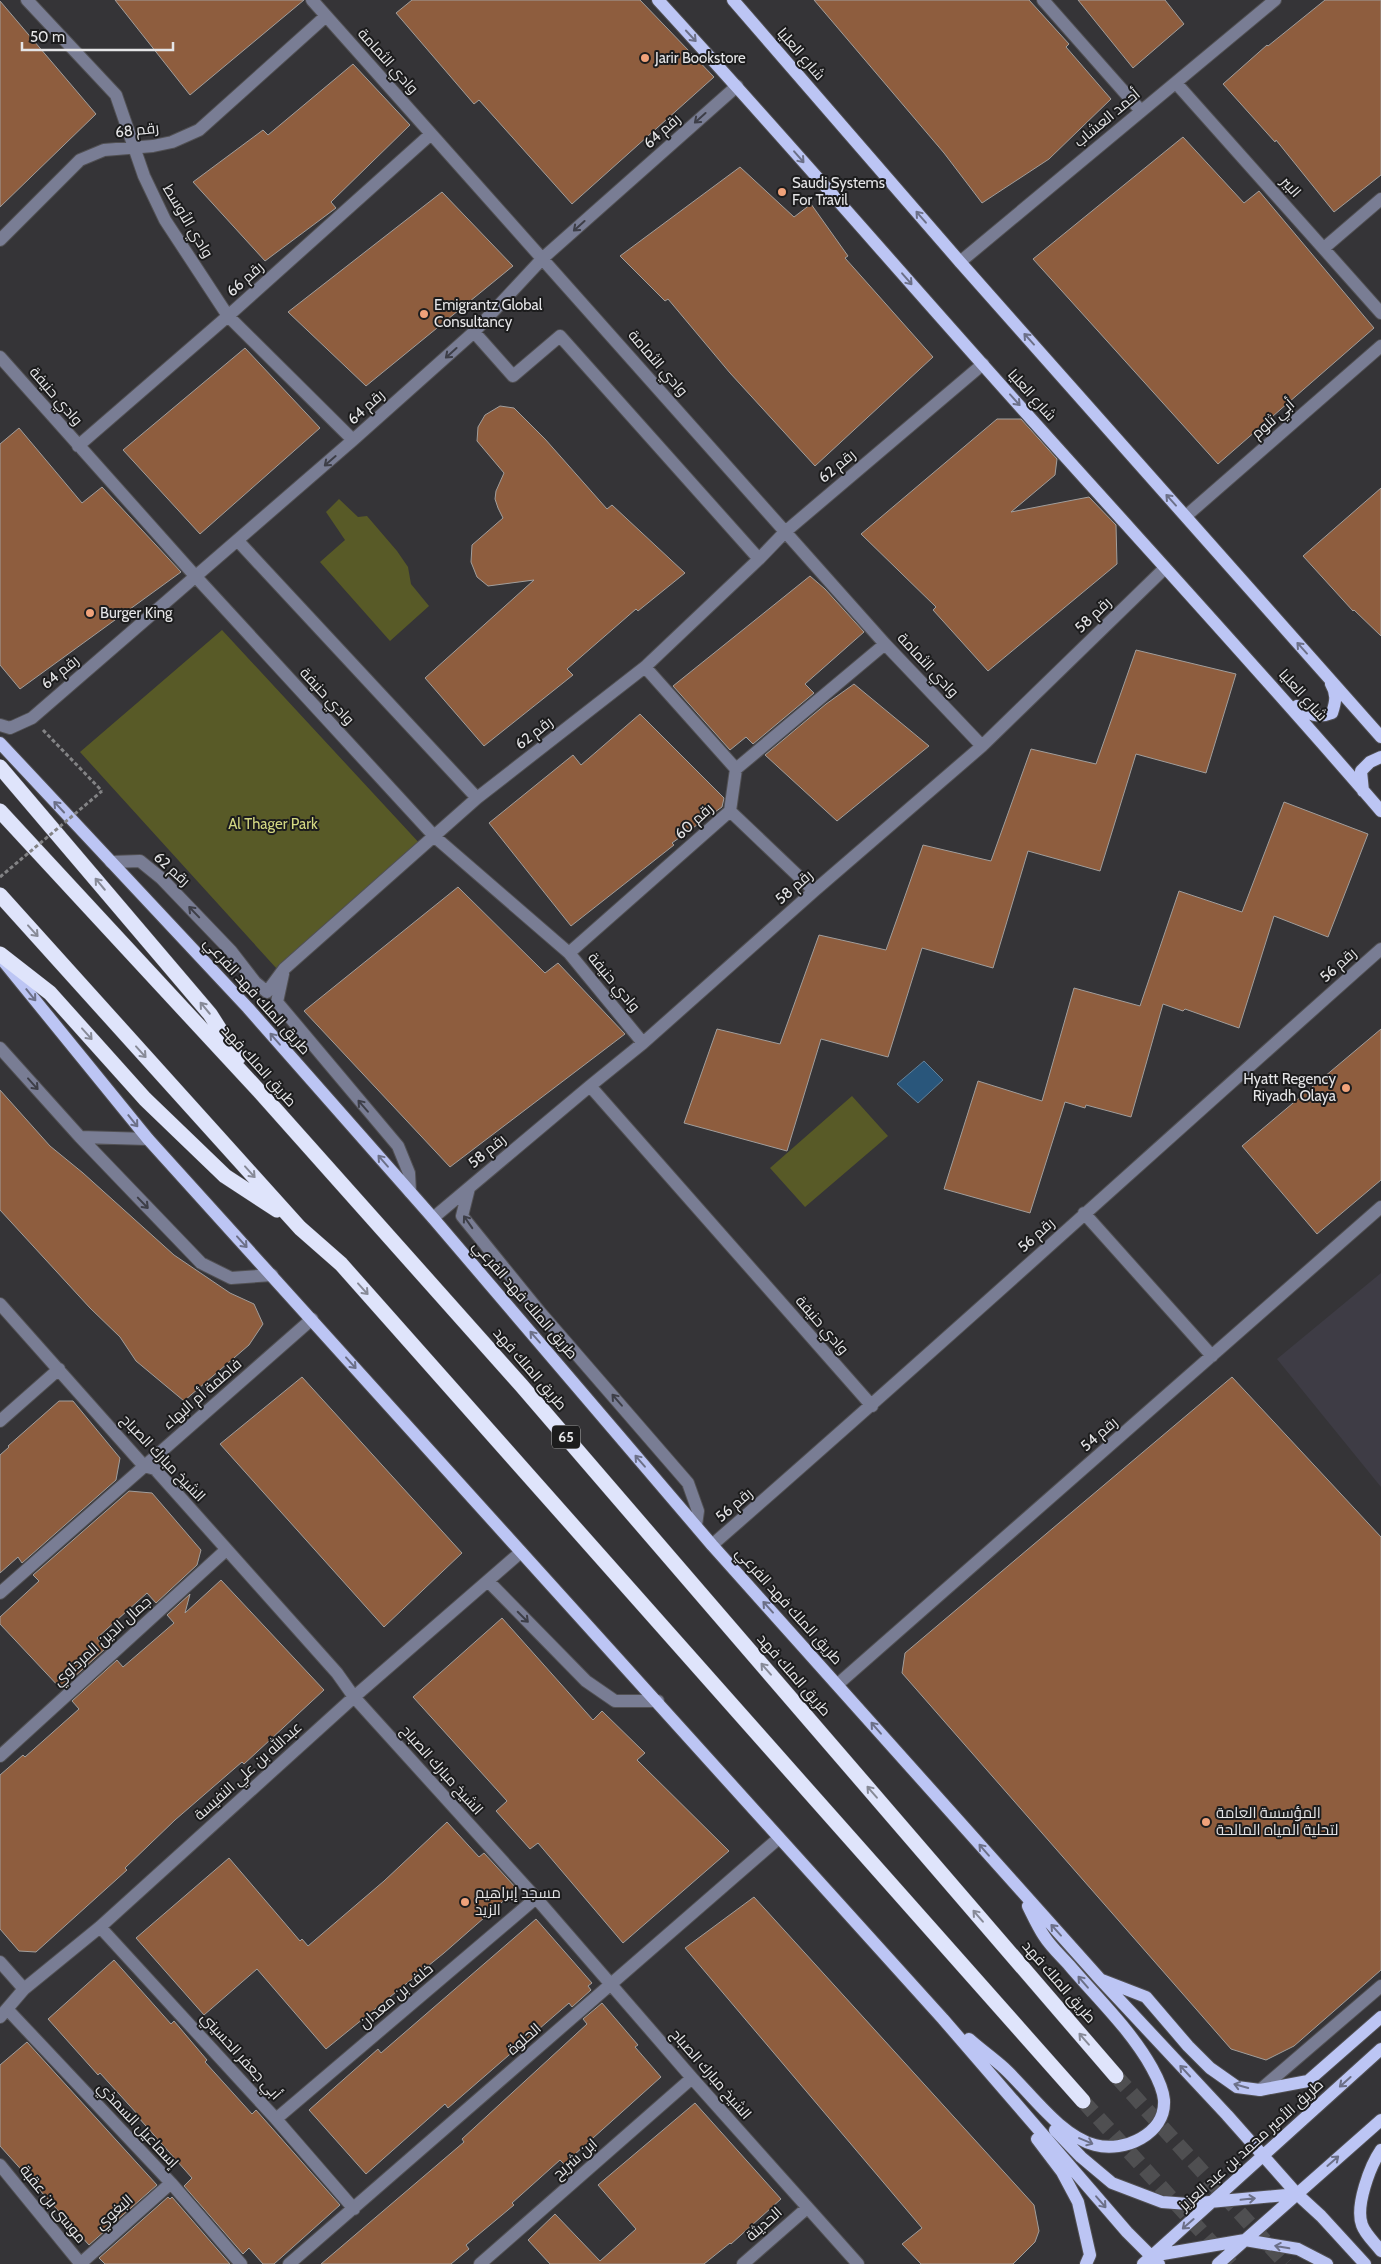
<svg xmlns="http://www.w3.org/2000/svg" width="1381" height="2264" font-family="Cabin,Cairo,sans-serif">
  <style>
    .built { fill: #3e3c45 }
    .green { fill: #585a27 }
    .water { fill: #29567b; stroke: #61819b }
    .building { fill: #8e5d3e; stroke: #a19e9c }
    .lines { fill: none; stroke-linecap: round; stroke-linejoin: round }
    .highway-tunnel { stroke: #4f4f51; stroke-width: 15; stroke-dasharray: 15 8; stroke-linecap: butt }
    .minor-casing { stroke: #515053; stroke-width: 14 }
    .major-casing { stroke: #515053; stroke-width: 14 }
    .highway-casing { stroke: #515053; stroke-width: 16 }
    .path { stroke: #838385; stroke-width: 3; stroke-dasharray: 4 2.5; stroke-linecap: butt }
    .minor { stroke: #797d94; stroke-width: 12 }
    .major { stroke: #bcc5f4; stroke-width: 12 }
    .highway { stroke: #dfe4fb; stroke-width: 15 }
    .path-bridge { stroke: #838385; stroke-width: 3; stroke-dasharray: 4 2.5; stroke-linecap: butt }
    .oneway { stroke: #6c7088 }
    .oneway2 { stroke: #3d3e47 }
    .oneway3 { stroke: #878a97 }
    .poi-dot { fill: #f0a27a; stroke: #1c1c1d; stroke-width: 2 }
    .labels { text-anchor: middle; stroke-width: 4; stroke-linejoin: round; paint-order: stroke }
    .shield { fill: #1c1c1d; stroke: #a9a9aa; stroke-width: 1 }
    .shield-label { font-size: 14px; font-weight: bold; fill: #e5e5e7 }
    .street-label { font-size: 15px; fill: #e5e5e7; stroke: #1c1c1d }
    .poi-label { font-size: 15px; fill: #e5e5e7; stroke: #1c1c1d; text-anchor: start }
    .park-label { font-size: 15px; fill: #d3d782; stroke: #1c1c1d }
  </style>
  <rect width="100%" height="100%" fill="#353437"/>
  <path class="built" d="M1381 1273V1487L1277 1359Z"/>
  <path class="green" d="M339 499 358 517 367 516 397 551 408 567 411 584 429 606 390 641 320 562 345 540 326 512Z
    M222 630 422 846 277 969 80 752Z
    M852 1096 888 1136 805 1207 770 1168Z"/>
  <path class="water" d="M924 1061 943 1080 918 1103 897 1084Z"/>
  <path class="building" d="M115 0H304L190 95Z
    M412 0H640L714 77 572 204 479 100 474 104 396 13Z
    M814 0H1029L1069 44 1066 47 1111 99 1049 159 982 203 944 153Z
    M1078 0H1165L1184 24 1133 68Z
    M1325 0H1381V175L1334 212 1276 140 1275 142 1223 84 1267 45 1268 46Z
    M0 1 96 114 0 207Z
    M353 64 410 125 331 202 336 208 265 261 193 182 263 130 268 135Z
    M1183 137 1244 203 1259 191 1374 328 1218 464 1033 259Z
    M740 167 794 217 811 204 848 256 845 258 933 357 815 466 730 373 668 299 665 301 620 256Z
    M442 192 513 266 366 386 288 312Z
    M245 348 320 428 200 534 123 450Z
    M500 406 514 408 545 439 607 509 612 505 685 573 638 611 636 609 567 669 573 675 484 746 425 678 534 580 488 586 477 577 471 562 472 545 503 518 498 508 495 499 496 491 504 473 477 441 478 427 485 415Z
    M997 419H1021L1057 459 1055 475 1011 512 1089 497 1116 525 1117 564 988 671 933 610 936 607 861 534Z
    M19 428 82 503 102 487 181 572 20 689 0 665V444Z
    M1381 488V636L1354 610 1353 611 1303 556Z
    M810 576 825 589 864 632 805 684 814 693 753 744 746 737 730 750 673 686Z
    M1136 650 1236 674 1206 773 1136 754 1100 871 1028 851 993 968 922 948 888 1057 821 1039 787 1151 684 1123 717 1029 780 1044 819 935 886 950 923 845 991 861 1031 749 1096 764Z
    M854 684 929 746 837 821 765 755 826 704Z
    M640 714 724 798 722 807 672 843 674 845 571 926 489 823 573 755 581 765Z
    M1284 802 1368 834 1328 937 1274 916 1239 1028 1185 1009 1183 1011 1163 1004 1131 1117 1086 1105 1085 1108 1065 1102 1030 1213 944 1189 978 1081 1042 1101 1074 988 1140 1006 1179 891 1242 912Z
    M458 887 545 973 558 963 625 1034 450 1167 304 1011Z
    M1381 1029V1180L1317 1234 1242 1146Z
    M0 1090 50 1146 83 1173 174 1255 230 1293 254 1304 263 1324 249 1345 184 1401 136 1361 120 1337 90 1308 0 1210Z
    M302 1377 462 1553 384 1627 220 1444Z
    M1232 1377 1381 1537V1970L1294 2046 1266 2060 1231 2049 902 1673 905 1653Z
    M59 1401H73L120 1458 116 1480 22 1563 18 1557 0 1573V1455L9 1447 8 1446Z
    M129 1491 152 1493 201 1550 197 1565 156 1603 147 1593 97 1638 106 1648 61 1689 0 1624V1617L39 1581 33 1575Z
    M221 1580 324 1690 244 1764 242 1762 175 1820 125 1868 127 1870 36 1952 19 1951 0 1929V1775L23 1755 25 1757 79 1709 72 1701 117 1660 123 1667 174 1623 167 1615 190 1594 185 1613Z
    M502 1618 593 1720 602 1711 645 1753 637 1760 729 1851 623 1943 538 1843 530 1849 496 1811 507 1801 413 1697Z
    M447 1822 479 1857 484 1853 517 1889 444 1953 326 2049 257 1969 204 2015 136 1938 229 1858 300 1941 302 1939 308 1946 384 1881Z
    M754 1897 1034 2205 1039 2231 1035 2242 1013 2264H921L902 2244 922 2228 685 1948Z
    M536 1919 592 1983 588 1986 591 1990 572 2007 569 2003 448 2108 445 2104 366 2174 309 2110 378 2049 381 2053Z
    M114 1960 171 2024 174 2021 207 2060 205 2062 252 2114 256 2110 340 2205 274 2264H263L249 2248 243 2254 184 2186 192 2178 138 2117 139 2116 100 2073 98 2075 48 2019Z
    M602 2003 638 2045 635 2047 661 2077 564 2164 560 2160 512 2203 514 2205 466 2245 469 2249 451 2264H321L464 2142 462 2139 587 2024 583 2019Z
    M27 2042 157 2185 89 2245 0 2146V2065Z
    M695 2103 781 2199 731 2244 730 2243 704 2264H550L528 2240 555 2214 600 2261 636 2229 598 2185Z
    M168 2197 170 2199 172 2197 230 2264H105L99 2258Z"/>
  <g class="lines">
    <path class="highway-tunnel" d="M1116 2076 1286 2264
      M1083 2101 1231 2264"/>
    <defs>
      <path id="minor" d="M27 0 116 95 144 176 165 220 228 316 353 440
        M312 0 885 644 982 746
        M1043 0 1141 111
        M1176 83 1381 313
        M0 240 80 160 104 150 153 146 172 142 199 130 326 16
        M1324 248 1381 199
        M960 262 1275 0
        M474 332 513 376 560 336 759 559
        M0 357 197 578 435 837 569 953 643 1043
        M78 446 228 316 431 134
        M1186 516 1381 346
        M238 541 477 798
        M645 667 736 769
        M0 725 10 728 32 718 353 440 474 332 543 258 737 86
        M730 811 814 891
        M111 862 140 861 161 878 231 951 255 982 267 992 284 969 477 798 645 667 759 559 785 532 983 364
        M569 953 730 811 736 769 885 644
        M283 974 277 1002 398 1146 409 1173 410 1192
        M0 1048 80 1137 201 1263 231 1278 272 1275
        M590 1086 872 1406
        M80 1137 148 1139
        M469 1188 462 1216 539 1311 688 1483 698 1511 696 1525
        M1084 1213 1212 1356
        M433 1218 590 1086 643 1043 814 891 982 746 1165 568
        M0 1304 144 1466 155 1469 337 1673 354 1697 536 1898 692 2078 858 2264
        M0 1421 59 1369
        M712 1545C937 1349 1158 1147 1381 949
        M489 1582 586 1681 615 1701H658
        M0 1593 312 1319
        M838 1684 1381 1207
        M0 1756 226 1550
        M100 1927 276 2119 354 2209
        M0 1962 24 1989
        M8 2010 171 2183 241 2264
        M0 2017 24 1989 100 1927 354 1697 521 1552
        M1260 2090 1381 1986
        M276 2119 536 1898
        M0 2165 80 2263
        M80 2264 171 2183
        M289 2264 779 1838
        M480 2264 692 2078
        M743 2264 807 2208"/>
      <path id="major" d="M658 0C782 135 902 275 1025 412 1144 545 1265 676 1381 811
        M733 0 960 262 1381 737
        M1297 706C1309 714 1317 719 1332 713 1336 701 1337 694 1331 684
        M0 743 248 1008 433 1218 712 1545 1100 1979 1227 2115 1297 2194 1321 2216 1365 2264
        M1363 791 1361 771 1370 762 1381 757
        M4 962 148 1139 943 2019 1127 2232 1159 2264
        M1102 1980 1146 1997 1188 2046 1210 2068 1237 2087 1260 2090 1308 2081 1381 2017
        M969 2039C980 2049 993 2058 1004 2068 1030 2092 1060 2136 1095 2145 1124 2153 1166 2134 1164 2100 1163 2089 1157 2077 1152 2068 1131 2030 1097 1998 1069 1965 1061 1956 1051 1947 1044 1936 1038 1927 1033 1916 1028 1906
        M1055 2130 1081 2157 1112 2183 1162 2202 1188 2204 1297 2194
        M1037 2139 1062 2172 1078 2202 1090 2255 1086 2264
        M1381 2150C1370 2166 1355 2206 1362 2225 1365 2234 1375 2243 1381 2251
        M1151 2256 1245 2240 1298 2249 1327 2264
        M1143 2264 1381 2049
        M1218 2264 1381 2120"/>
      <path id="highway" d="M0 767 210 1014 238 1058
        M0 811 260 1092 521 1385 1116 2076
        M0 895 300 1228 341 1264 1083 2101
        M0 954 50 993 145 1099 225 1176 277 1210"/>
    </defs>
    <use href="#minor" class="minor-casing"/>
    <use href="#major" class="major-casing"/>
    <use href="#highway" class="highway-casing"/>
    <path class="path" d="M43 730 102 791"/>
    <use href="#minor" class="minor"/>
    <use href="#major" class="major"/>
    <use href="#highway" class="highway"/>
    <path class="path-bridge" d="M0 877 102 791"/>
  </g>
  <defs><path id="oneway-shaft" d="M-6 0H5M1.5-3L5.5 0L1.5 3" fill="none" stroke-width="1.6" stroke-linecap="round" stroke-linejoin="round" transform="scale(1.25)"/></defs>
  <g class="oneway">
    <use href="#oneway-shaft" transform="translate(691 36) rotate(47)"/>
    <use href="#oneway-shaft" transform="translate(799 157) rotate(49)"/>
    <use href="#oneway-shaft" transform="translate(921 217) rotate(-131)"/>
    <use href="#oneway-shaft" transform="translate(907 279) rotate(49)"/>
    <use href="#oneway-shaft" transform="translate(1029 339) rotate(-132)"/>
    <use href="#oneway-shaft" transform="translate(1015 400) rotate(48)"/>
    <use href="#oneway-shaft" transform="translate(1171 500) rotate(-132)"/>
    <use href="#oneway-shaft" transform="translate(1302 648) rotate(-132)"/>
    <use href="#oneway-shaft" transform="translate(59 807) rotate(-133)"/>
    <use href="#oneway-shaft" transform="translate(31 995) rotate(51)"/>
    <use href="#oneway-shaft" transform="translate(275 1039) rotate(-131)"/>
    <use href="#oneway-shaft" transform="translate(133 1121) rotate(51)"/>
    <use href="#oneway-shaft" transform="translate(383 1161) rotate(-131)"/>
    <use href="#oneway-shaft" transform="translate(242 1242) rotate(48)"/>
    <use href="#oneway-shaft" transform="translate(535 1337) rotate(-131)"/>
    <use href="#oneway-shaft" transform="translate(351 1363) rotate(48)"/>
    <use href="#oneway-shaft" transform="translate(640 1461) rotate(-131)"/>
    <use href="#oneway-shaft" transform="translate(768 1607) rotate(-132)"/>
    <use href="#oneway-shaft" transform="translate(876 1728) rotate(-131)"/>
    <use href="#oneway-shaft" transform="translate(984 1850) rotate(-131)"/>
    <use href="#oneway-shaft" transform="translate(1056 1930) rotate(-132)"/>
    <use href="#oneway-shaft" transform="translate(1083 1982) rotate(-131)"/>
    <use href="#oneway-shaft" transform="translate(1185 2071) rotate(-133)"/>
    <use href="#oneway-shaft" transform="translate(1345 2082) rotate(138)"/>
    <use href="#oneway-shaft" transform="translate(1241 2086) rotate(-164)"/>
    <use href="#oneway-shaft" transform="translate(1086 2141) rotate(23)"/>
    <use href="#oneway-shaft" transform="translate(1333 2161) rotate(-41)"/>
    <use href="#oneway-shaft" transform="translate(1248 2199) rotate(-6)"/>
    <use href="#oneway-shaft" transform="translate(1101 2202) rotate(49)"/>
    <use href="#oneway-shaft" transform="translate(1188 2224) rotate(139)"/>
    <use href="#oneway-shaft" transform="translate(1282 2247) rotate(-170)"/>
  </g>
  <g class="oneway2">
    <use href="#oneway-shaft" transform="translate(700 118) rotate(138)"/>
    <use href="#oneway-shaft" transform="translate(579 226) rotate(138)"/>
    <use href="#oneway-shaft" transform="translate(451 353) rotate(138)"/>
    <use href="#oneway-shaft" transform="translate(330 461) rotate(139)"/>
    <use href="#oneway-shaft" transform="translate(194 912) rotate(-134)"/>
    <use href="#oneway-shaft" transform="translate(33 1084) rotate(48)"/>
    <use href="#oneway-shaft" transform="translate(363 1106) rotate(-131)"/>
    <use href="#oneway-shaft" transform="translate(143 1203) rotate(46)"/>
    <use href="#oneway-shaft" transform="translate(468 1222) rotate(-125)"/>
    <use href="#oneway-shaft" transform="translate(617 1400) rotate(-131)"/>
    <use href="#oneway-shaft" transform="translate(523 1617) rotate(45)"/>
  </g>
  <g class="oneway3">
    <use href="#oneway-shaft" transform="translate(100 884) rotate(-130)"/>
    <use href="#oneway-shaft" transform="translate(33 931) rotate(48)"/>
    <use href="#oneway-shaft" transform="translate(205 1008) rotate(-130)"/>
    <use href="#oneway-shaft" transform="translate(87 1034) rotate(48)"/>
    <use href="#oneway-shaft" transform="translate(141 1052) rotate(48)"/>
    <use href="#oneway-shaft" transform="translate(250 1172) rotate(48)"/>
    <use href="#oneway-shaft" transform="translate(363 1289) rotate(48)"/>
    <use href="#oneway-shaft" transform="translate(766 1669) rotate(-131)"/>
    <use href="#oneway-shaft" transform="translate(872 1792) rotate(-131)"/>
    <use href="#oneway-shaft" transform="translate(978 1916) rotate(-131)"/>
    <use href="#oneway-shaft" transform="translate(1084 2039) rotate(-131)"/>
  </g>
  <g class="poi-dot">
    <circle cx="645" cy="58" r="5"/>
    <circle cx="782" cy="192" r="5"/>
    <circle cx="424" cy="314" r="5"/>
    <circle cx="90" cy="613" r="5"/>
    <circle cx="1346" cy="1088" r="5"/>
    <circle cx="1206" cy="1822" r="5"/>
    <circle cx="465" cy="1902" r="5"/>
  </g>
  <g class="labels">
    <rect class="shield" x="552" y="1425.5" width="28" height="23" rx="4"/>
    <g class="shield-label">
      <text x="566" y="1442">65</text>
    </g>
    <g class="street-label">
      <text transform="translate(801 54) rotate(49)" y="5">شارع العليا</text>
      <text transform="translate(388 61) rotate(48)" y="5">وادي الثمامة</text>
      <text transform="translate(1107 118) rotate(-40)" y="5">أحمد العشاب</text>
      <text transform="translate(137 130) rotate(-6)" y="5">رقم 68</text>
      <text transform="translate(662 131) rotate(-42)" y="5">رقم 64</text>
      <text transform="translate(1291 187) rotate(48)" y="5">البير</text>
      <text transform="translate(188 221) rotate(59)" y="5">وادي الأوسط</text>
      <text transform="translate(245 279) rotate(-42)" y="5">رقم 66</text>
      <text transform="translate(658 363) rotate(49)" y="5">وادي الثمامة</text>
      <text transform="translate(1032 395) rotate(48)" y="5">شارع العليا</text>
      <text transform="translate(56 396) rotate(49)" y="5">وادي حنيفة</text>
      <text transform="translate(366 407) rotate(-42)" y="5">رقم 64</text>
      <text transform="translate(1273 419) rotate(-41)" y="5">أبي ثلوم</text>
      <text transform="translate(837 466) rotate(-40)" y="5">رقم 62</text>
      <text transform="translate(1093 615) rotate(-44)" y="5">رقم 58</text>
      <text transform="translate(928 665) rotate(47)" y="5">وادي الثمامة</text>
      <text transform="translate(60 672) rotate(-40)" y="5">رقم 64</text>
      <text transform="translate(1303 695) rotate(48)" y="5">شارع العليا</text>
      <text transform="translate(327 696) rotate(47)" y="5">وادي حنيفة</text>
      <text transform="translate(534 733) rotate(-38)" y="5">رقم 62</text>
      <text transform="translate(694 821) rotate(-42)" y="5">رقم 60</text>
      <text transform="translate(172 869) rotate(42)" y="5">رقم 62</text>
      <text transform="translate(794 887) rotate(-41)" y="5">رقم 58</text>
      <text transform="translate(1338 965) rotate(-42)" y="5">رقم 56</text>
      <text transform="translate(614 982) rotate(50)" y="5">وادي حنيفة</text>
      <text transform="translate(257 996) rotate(48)" y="5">طريق الملك فهد الفرعي</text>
      <text transform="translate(259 1066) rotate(48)" y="5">طريق الملك فهد</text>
      <text transform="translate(487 1151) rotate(-40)" y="5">رقم 58</text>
      <text transform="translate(1036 1235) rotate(-42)" y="5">رقم 56</text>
      <text transform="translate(525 1300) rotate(49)" y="5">طريق الملك فهد الفرعي</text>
      <text transform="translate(822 1325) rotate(49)" y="5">وادي حنيفة</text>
      <text transform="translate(530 1369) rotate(49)" y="5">طريق الملك فهد</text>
      <text transform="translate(202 1394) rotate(-41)" y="5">فاطمة أم البهاء</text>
      <text transform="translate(1099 1434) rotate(-41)" y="5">رقم 54</text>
      <text transform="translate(163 1458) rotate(46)" y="5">الشيخ مبارك الصباح</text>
      <text transform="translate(734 1505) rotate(-41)" y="5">رقم 56</text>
      <text transform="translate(789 1606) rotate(48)" y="5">طريق الملك فهد الفرعي</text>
      <text transform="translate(102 1641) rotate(-42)" y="5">جمال الدين المرداوي</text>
      <text transform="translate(794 1675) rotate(49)" y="5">طريق الملك فهد</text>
      <text transform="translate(442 1770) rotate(48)" y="5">الشيخ مبارك الصباح</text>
      <text transform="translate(248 1771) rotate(-42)" y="5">عبدالله بن علي النفيسة</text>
      <text transform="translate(1059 1982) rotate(49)" y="5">طريق الملك فهد</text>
      <text transform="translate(396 1996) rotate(-40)" y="5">خلف بن معدان</text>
      <text transform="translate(524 2039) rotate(-41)" y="5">الحلوة</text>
      <text transform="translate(241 2056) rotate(48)" y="5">أبي جعفر الحسيني</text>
      <text transform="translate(711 2074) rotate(49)" y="5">الشيخ مبارك الصباح</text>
      <text transform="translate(138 2125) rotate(47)" y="5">إسماعيل السمذي</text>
      <text transform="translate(1251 2145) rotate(-42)" y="5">طريق الأمير محمد بن عبد العزيز</text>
      <text transform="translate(575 2159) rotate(-41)" y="5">ابن شريح</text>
      <text transform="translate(53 2204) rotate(51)" y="5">موسى بن عقبة</text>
      <text transform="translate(114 2212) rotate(-41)" y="5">البغوي</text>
      <text transform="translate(764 2224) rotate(-42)" y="5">الحديثة</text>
    </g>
    <g class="poi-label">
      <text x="655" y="63">Jarir Bookstore</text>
      <text x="792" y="188">Saudi Systems<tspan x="792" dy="17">For Travil</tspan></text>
      <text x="434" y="310">Emigrantz Global<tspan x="434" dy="17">Consultancy</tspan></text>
      <text x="100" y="618">Burger King</text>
      <text x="1336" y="1084" text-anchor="end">Hyatt Regency<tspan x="1336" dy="17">Riyadh Olaya</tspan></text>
      <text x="1216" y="1818">المؤسسة العامة<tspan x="1216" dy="17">لتحلية المياه المالحة</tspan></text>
      <text x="475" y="1898">مسجد إبراهيم<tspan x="475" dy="17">الزيد</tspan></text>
    </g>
    <g class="park-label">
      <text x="273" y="829">Al Thager Park</text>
    </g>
  </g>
  <path d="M22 42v8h151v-8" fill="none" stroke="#e5e5e7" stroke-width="2.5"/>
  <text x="30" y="42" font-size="15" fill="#e5e5e7" stroke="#1c1c1d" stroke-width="4" paint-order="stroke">50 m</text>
</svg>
